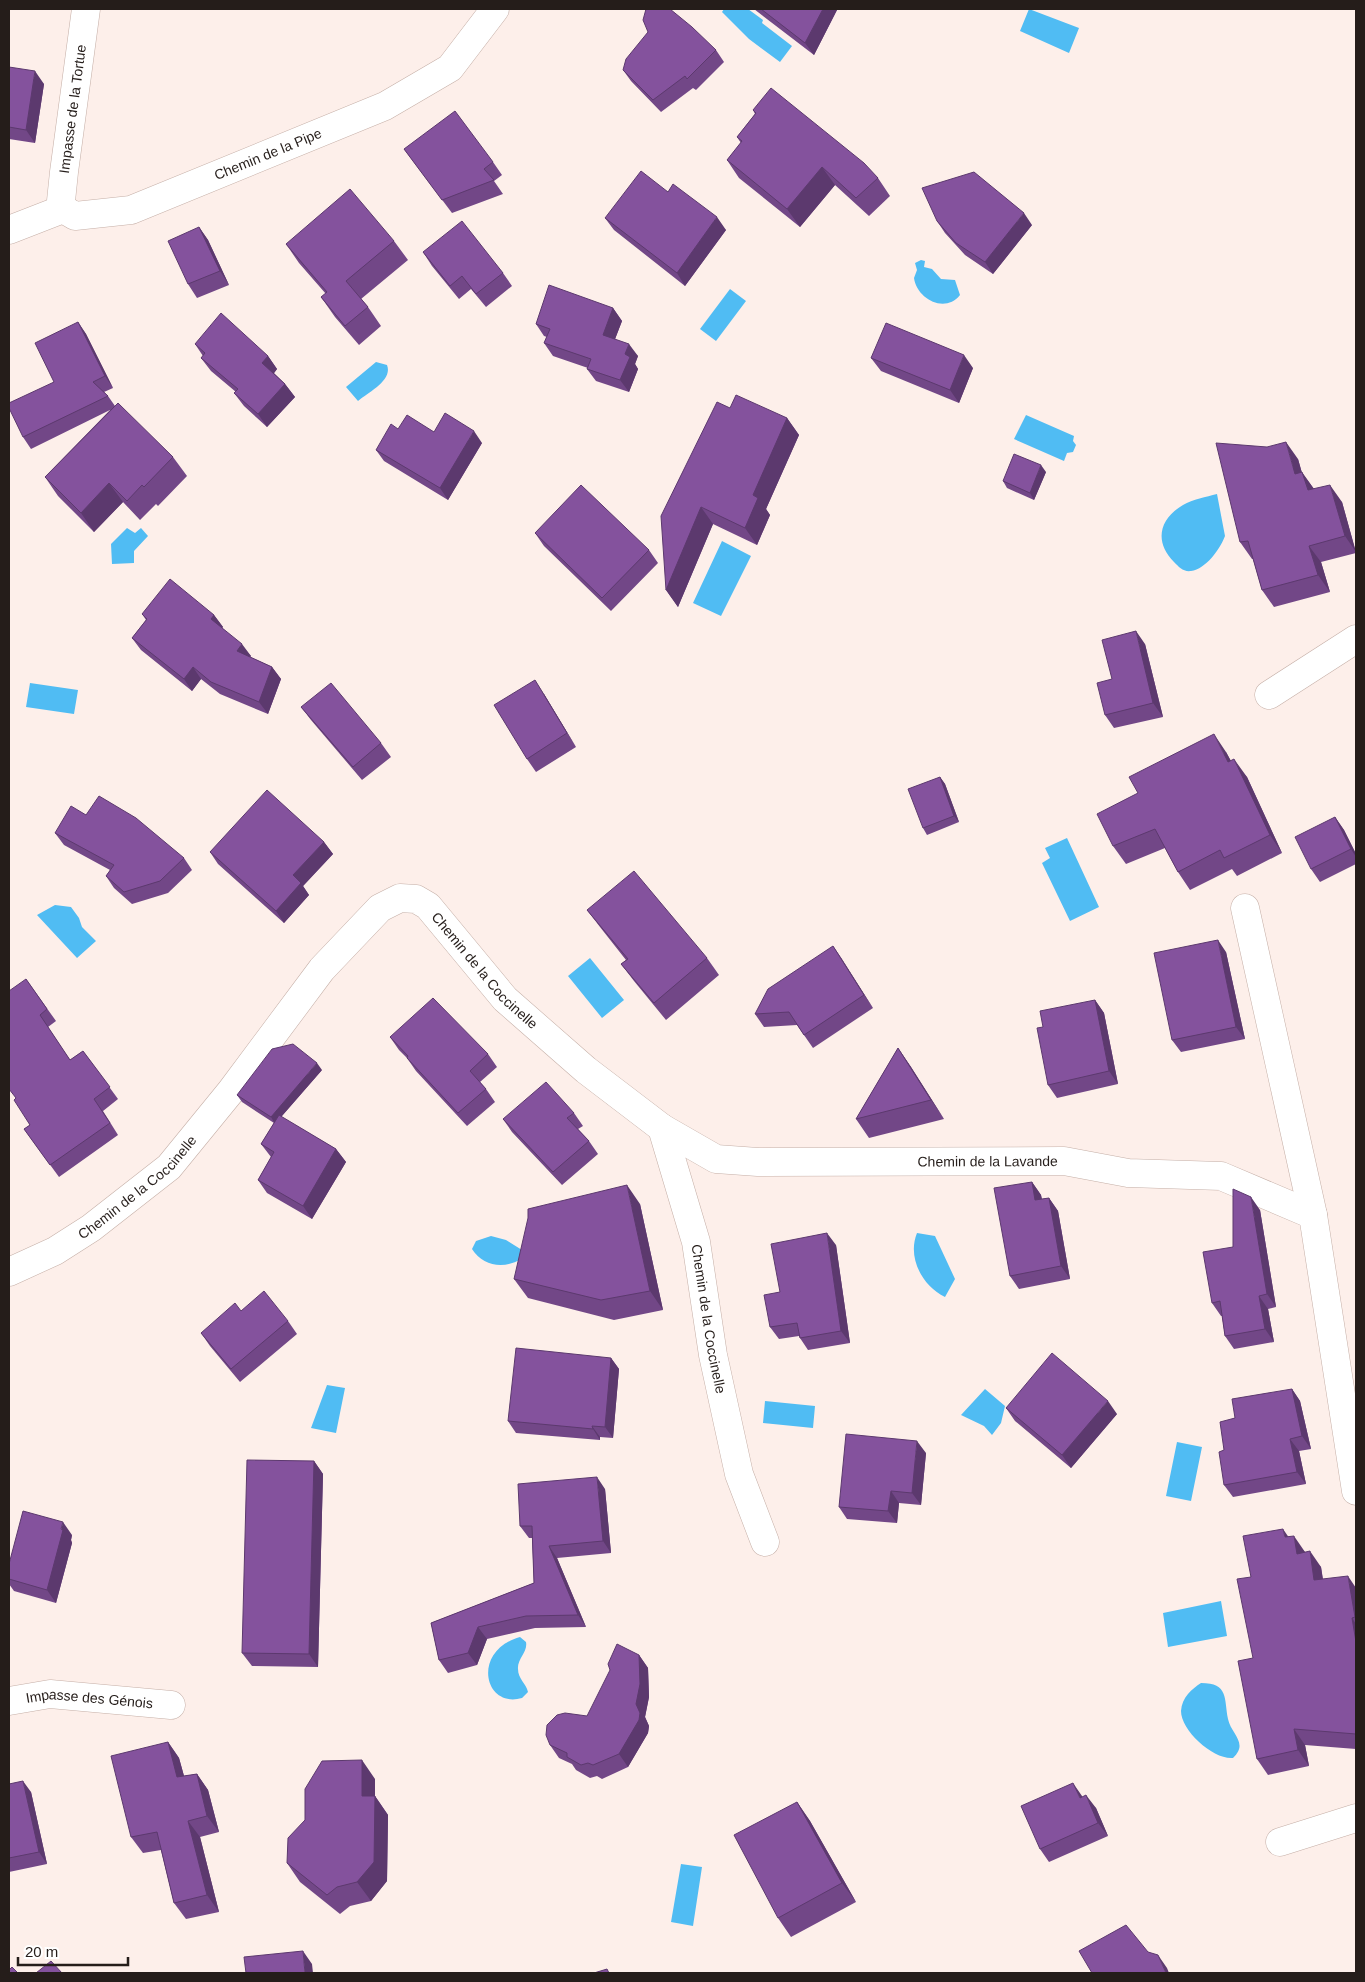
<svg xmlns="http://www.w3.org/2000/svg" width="1365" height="1982" font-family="Helvetica,sans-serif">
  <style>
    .water { fill: #50bcf3 }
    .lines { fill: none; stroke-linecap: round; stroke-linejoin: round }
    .minor-casing { stroke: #c5afa7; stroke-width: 29 }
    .minor { stroke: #fff; stroke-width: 28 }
    .wall { fill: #724787 }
    .shaded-wall { fill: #5c396e }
    .building { fill: #84529d; stroke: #5c396e }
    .labels { text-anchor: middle; stroke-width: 5; stroke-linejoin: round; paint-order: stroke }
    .street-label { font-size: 14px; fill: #251d1a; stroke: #fff }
  </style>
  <rect width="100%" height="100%" fill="#fdefea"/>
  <path class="water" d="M724 9H748L763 20 762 23 792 46 780 62 749 39 722 12Z
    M1029 9 1079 28 1069 53 1020 31Z
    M921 260 925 261 924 267 932 269 941 279 955 280 960 295C945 314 917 299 914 278L917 270 915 263Z
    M730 289 746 301 716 341 700 329Z
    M376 362 387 365C393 380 369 392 358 401L346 387Z
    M1026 415 1074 436 1073 441 1076 445 1073 452 1067 453 1064 461 1014 439Z
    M1217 494 1225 536C1220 549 1206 569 1191 571 1183 572 1179 567 1174 562 1154 542 1159 519 1183 505 1193 499 1206 497 1217 494Z
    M127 528 135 533 141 528 148 536 134 551V563L112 564 111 544Z
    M722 541 751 556 721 616 693 603Z
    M30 683 78 690 74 714 26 707Z
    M1067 838 1099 907 1070 921 1042 863 1050 858 1045 848Z
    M55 905 71 907 79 918 82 927 96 941 77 958 37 915Z
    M590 958 624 1000 602 1018 568 976Z
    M917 1233 935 1236 955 1279 945 1297C922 1286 907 1257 917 1233Z
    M491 1236 506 1240 522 1250 521 1259C505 1269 483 1267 472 1249L476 1241Z
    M327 1385 345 1388 336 1433 311 1428Z
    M985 1389 1005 1406 1001 1423 992 1435 984 1426 961 1415Z
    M765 1401 815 1406 813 1428 763 1423Z
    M1177 1442 1202 1447 1191 1501 1166 1496Z
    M1221 1601 1227 1636 1168 1647 1163 1613Z
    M520 1637 526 1642C528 1652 517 1659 518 1669 518 1679 526 1683 528 1692L522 1698C484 1709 471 1651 520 1637Z
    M1201 1683C1229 1683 1224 1699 1228 1719 1231 1734 1249 1743 1233 1758 1214 1760 1181 1731 1181 1711 1182 1697 1192 1689 1201 1683Z
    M681 1864 702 1867 693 1926 671 1922Z"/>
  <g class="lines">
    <defs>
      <g id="minor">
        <path id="s1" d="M63 209 61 201 64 172 86 9"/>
        <path id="s2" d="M9 230 63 209 75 216 131 210 385 106 450 68 495 9"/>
        <path d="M1269 695 1356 639"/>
        <path d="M1245 908 1313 1215 1356 1491"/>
        <path id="s3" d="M662 1128 716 1159 758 1162 1064 1161 1128 1173 1221 1176 1313 1215"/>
        <path id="s4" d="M9 1272 55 1251 91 1228 169 1167 231 1091 322 969 380 908 400 898 416 899 428 906 505 999 586 1070 662 1128 696 1242 713 1355 739 1474 765 1542"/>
        <path id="s5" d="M9 1701 50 1694 171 1705"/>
        <path d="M1280 1842 1356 1818"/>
      </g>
    </defs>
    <use href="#minor" class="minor-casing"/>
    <use href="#minor" class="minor"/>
  </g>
  <path class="wall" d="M754 9H836L837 10 814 55Z
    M716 50 724 62 696 90 693 88 661 112 631 81 623 70Z
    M9 67 44 84 35 143 9 139Z
    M753 110 878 178 890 196 869 216 835 185 800 227 739 178 727 160 741 143 737 137 755 114Z
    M404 149 493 162 502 175 494 181 503 194 452 213Z
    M668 192 726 230 685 286 614 230 605 218Z
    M937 221 1032 225 993 274 965 255 945 233Z
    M199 227 208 240 229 285 197 298 188 284Z
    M394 241 408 260 361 299 368 307 381 326 359 345 335 317 321 297 326 294 299 263 286 244Z
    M423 252 503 273 512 286 486 307 471 289 459 299 432 266Z
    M613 308 622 321 615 339 638 356 635 364 638 369 629 392 596 381 587 369 588 368 553 356 544 343 547 337 544 336 536 324Z
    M78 322 86 334 113 388 104 392 108 396 115 406 173 457 187 476 158 506 156 504 140 520 123 502 94 532 58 496 45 477 110 410 31 449 23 437 54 382Z
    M195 344 268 356 277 369 274 373 285 384 295 397 267 427 244 406 234 393 236 392 211 371 201 358 203 356Z
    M871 358 973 368 959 403 881 371Z
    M730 408 787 418 799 435 766 509 770 515 757 545 713 524 678 607 666 590Z
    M434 432 482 443 448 500 384 461 376 450Z
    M1298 459 1302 473 1314 489 1342 502 1356 553 1321 562 1330 592 1274 607 1262 590 1253 559H1252L1240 542Z
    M1046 472 1034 500 1007 488 1003 481Z
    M535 533 649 550 658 563 611 611 544 546Z
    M142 614 214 615 223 627 222 628 251 656 250 657 272 667 281 679 268 714 220 694 201 679 192 691 141 650 132 638 146 620Z
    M1145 644 1163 717 1114 728 1105 715 1112 679Z
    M544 694 576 747 536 772 527 759Z
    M301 707 381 743 391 757 362 780 311 720Z
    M1226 752 1231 761 1247 777 1282 853 1237 876 1232 869 1190 890 1178 872 1165 848 1126 864 1113 846Z
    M940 777 945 784 959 822 927 835 923 828Z
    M86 815 184 858 192 870 168 893 132 904 114 888 106 876 110 870 64 845 55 833Z
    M1335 817 1344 830 1356 854V864L1320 882 1311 869Z
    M324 842 333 854 303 886 309 895 284 923 218 864 210 852Z
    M587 910 707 958 719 975 666 1020 634 981 621 964 626 960 600 927Z
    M833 946 873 1008 813 1048 797 1025 764 1027 755 1014Z
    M1226 952 1245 1039 1181 1052 1172 1040Z
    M26 979 56 1021 48 1027 70 1060 83 1051 118 1099 103 1111 118 1135 59 1177 24 1129 30 1125 16 1098Z
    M1095 1000 1104 1013 1118 1084 1057 1098 1048 1085Z
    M390 1037 488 1054 497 1067 480 1082 486 1089 495 1102 467 1126 416 1071 407 1058 399 1050Z
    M898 1048 911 1067 944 1119 869 1138 856 1119Z
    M322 1070 281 1117 336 1149 346 1162 312 1219 267 1193 258 1180 271 1157 261 1144 274 1123 242 1102 237 1095Z
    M574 1113 583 1126 578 1129 589 1141 598 1154 562 1185 512 1132 503 1119Z
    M1032 1182 1041 1195 1042 1199 1049 1198 1058 1211 1070 1279 1019 1289 1010 1276Z
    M640 1204 663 1310 614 1320 528 1298 514 1279Z
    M1260 1210 1276 1307 1268 1309 1274 1342 1234 1349 1225 1336 1222 1316H1221L1212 1303 1233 1247Z
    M836 1245 850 1343 808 1350 800 1338 799 1336 779 1339 770 1327 780 1292Z
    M241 1311 288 1321 297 1334 240 1382 210 1346 201 1333Z
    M611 1358 619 1369 613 1438 600 1437V1440L516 1433 508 1421Z
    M1292 1389 1300 1401 1311 1449 1299 1451 1306 1484 1233 1497 1224 1485V1450L1235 1418Z
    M1006 1408 1117 1414 1071 1468 1015 1421Z
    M926 1453 921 1505 899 1503 897 1523 847 1519 839 1507Z
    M314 1461 323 1474 318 1667 252 1666 242 1653Z
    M605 1489 611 1553 557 1558 586 1627 535 1628 487 1639 477 1665 448 1673 439 1660 431 1623 534 1583 532 1538H529L520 1526Z
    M72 1535 71 1540 72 1543 56 1603 14 1591 9 1584V1564Z
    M1289 1537 1321 1567 1323 1579 1356 1588V1749L1305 1745 1309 1766 1268 1775 1257 1759 1251 1577Z
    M639 1655 648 1668 649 1697 645 1717 649 1726 648 1733 628 1767 602 1779 597 1776 590 1778 576 1770 572 1764 559 1758 550 1745 587 1716Z
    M168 1742 179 1758 184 1776 197 1774 208 1790 219 1832 200 1837 219 1912 186 1919 174 1903 161 1850 143 1853 131 1837Z
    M375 1779V1796L388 1815 387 1881 371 1901 350 1906 340 1914 300 1882 287 1863Z
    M9 1784 31 1792 47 1864 9 1872Z
    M1082 1797 1096 1808 1108 1836 1049 1862 1040 1849Z
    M797 1802 810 1821 856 1902 791 1937 778 1918Z"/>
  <path class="shaded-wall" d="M823 9H836L837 10 814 55 805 43Z
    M35 71 44 84 35 143 26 130Z
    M822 167 835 185 800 227 787 209Z
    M1024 213 1032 225 993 274 985 262Z
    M717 217 726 230 685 286 677 273Z
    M199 227 208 240 229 285 220 271Z
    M613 308 622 321 612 347 603 335Z
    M78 322 86 334 113 388 105 376Z
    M629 344 638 356 635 364 638 369 629 392 620 380 625 354Z
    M964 355 973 368 959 403 950 390Z
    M268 356 277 369 271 377 262 363Z
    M285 384 295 397 267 427 258 414Z
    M787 418 799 435 766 509 770 515 757 545 745 528 753 495Z
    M474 431 482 443 448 500 440 488Z
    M1286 442 1298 459 1307 491 1295 474Z
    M1041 465 1046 472 1034 500 1030 493Z
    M1302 472 1314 489 1308 490Z
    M109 483 123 502 94 532 81 513Z
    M1330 485 1342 502 1356 552 1345 536Z
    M701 507 713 524 678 607 666 590Z
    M1309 546 1321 562 1330 592 1318 575Z
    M214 615 223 627 219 631 211 619Z
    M1136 631 1145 644 1163 717 1153 703Z
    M242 644 251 656 245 663 237 651Z
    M193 667 201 679 192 691 184 679Z
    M272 667 281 679 268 714 259 702Z
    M535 680 544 694 576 747 567 733Z
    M1214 734 1226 752 1241 780 1228 762Z
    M1234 759 1247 777 1282 853 1270 835Z
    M940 777 945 784 959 822 954 816Z
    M1335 817 1344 830 1356 854V857L1351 849Z
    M324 842 333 854 303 886 309 895 284 923 276 911 293 875Z
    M1218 940 1226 952 1245 1039 1236 1027Z
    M833 946 842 959 873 1008 864 995Z
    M1095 1000 1104 1013 1118 1084 1109 1071Z
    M898 1048 911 1067 944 1119 931 1100Z
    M317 1063 322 1070 275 1124 271 1117Z
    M336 1149 346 1162 312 1219 303 1206Z
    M1032 1182 1041 1195 1044 1213 1035 1200Z
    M627 1185 640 1204 663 1310 650 1291Z
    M1251 1197 1260 1210 1276 1307 1267 1294Z
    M1049 1198 1058 1211 1070 1279 1061 1266Z
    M827 1233 836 1245 850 1343 841 1331Z
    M1259 1296 1268 1309 1274 1342 1265 1329Z
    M611 1358 619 1369 613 1438 605 1427Z
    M1292 1389 1300 1401 1311 1449 1302 1436Z
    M1108 1401 1117 1414 1071 1468 1062 1455Z
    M592 1426 600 1437V1440L593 1429Z
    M1290 1439 1299 1451 1306 1484 1297 1472Z
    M917 1441 926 1453 921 1505 912 1493Z
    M314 1461 323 1474 318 1667 309 1654Z
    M597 1477 605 1489 611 1553 603 1541Z
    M891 1491 899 1503 897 1523 888 1511Z
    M63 1522 72 1535 71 1540 72 1543 56 1603 47 1590Z
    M1283 1529 1294 1545 1285 1537Z
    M1294 1536 1305 1552 1309 1570 1297 1554Z
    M549 1546 557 1558 586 1627 578 1615Z
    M1310 1551 1321 1567 1325 1596 1314 1580Z
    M1348 1576 1356 1588V1619L1355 1617Z
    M1352 1618 1356 1624V1642Z
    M478 1627 487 1639 477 1665 468 1653Z
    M639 1655 648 1668 649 1697 645 1717 649 1726 648 1733 628 1767 619 1754Z
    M1294 1729 1305 1745 1309 1766 1298 1750Z
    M168 1742 179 1758 189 1794 177 1777Z
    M362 1760 375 1779V1796L388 1815 387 1881 371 1901 357 1882Z
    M197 1774 208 1790 219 1832 207 1816Z
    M23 1781 31 1792 47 1864 39 1852Z
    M1073 1783 1082 1796 1089 1811 1080 1798Z
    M1086 1795 1096 1808 1108 1836 1098 1823Z
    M797 1802 810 1821 856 1902 842 1883Z
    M188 1821 200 1837 219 1912 207 1895Z
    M303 1951 312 1964 313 1973H305Z
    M1158 1955 1167 1968 1169 1973H1166Z"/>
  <path class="building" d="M646 9H670L692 27 716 50 687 79 685 76 653 100 623 70 626 59 648 32 643 20Z
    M761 9H823L805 43Z
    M9 67 35 71 26 130 9 127Z
    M771 88 864 163 878 178 856 198 822 167 787 209 727 160 742 141 737 137 756 113 753 110Z
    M455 111 493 162 484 169 494 180 442 200 404 149Z
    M641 171 668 192 673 184 717 217 677 273 605 218Z
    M974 172 1024 213 985 262 956 243 937 221 922 188Z
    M350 189 394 241 346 281 368 307 345 326 321 297 327 292 286 244Z
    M462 221 503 273 476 294 462 276 450 286 423 252Z
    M199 227 220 271 188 284 168 241Z
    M549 285 613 308 603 335 629 344 625 354 630 357 620 380 587 369 591 359 544 343 550 329 536 324Z
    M221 313 268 356 262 363 285 384 258 414 234 393 238 389 201 358 205 353 195 344Z
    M78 322 105 376 93 382 108 396 23 437 9 408V403L54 382 35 343Z
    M886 323 964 355 950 390 871 358Z
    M736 395 787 418 753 495 758 498 745 528 701 507 666 590 661 516 717 402 730 408Z
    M118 403 173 457 144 487 142 485 127 501 109 483 81 513 45 477Z
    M445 413 474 431 440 488 376 450 391 424 398 429 407 415 434 432Z
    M1286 442 1295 474 1302 472 1308 490 1330 485 1345 536 1309 546 1318 575 1262 590 1248 541 1240 542 1216 443 1267 447Z
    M1014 454 1041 465 1030 493 1003 481Z
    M581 485 649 550 602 598 535 533Z
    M170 579 214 615 211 619 242 644 237 651 272 667 259 702 211 682 193 667 184 679 132 638 147 619 142 614Z
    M1136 631 1153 703 1105 715 1097 683 1112 679 1102 640Z
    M535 680 567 733 527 759 494 705Z
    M331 683 381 743 353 767 301 707Z
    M1214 734 1228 762 1234 759 1270 835 1224 858 1220 850 1178 872 1155 829 1113 846 1097 814 1138 793 1129 777Z
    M940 777 954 816 923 828 908 789Z
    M267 790 324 842 293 875 301 883 276 911 210 852Z
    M99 796 136 818 184 858 160 881 124 892 106 876 114 865 55 833 71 806 86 815Z
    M1335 817 1351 849 1311 869 1295 837Z
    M634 871 707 958 654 1003 621 964 628 959 587 910Z
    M1218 940 1236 1027 1172 1040 1154 953Z
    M833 946 864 995 804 1035 789 1012 755 1014 768 989Z
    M26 979 47 1009 40 1015 70 1060 83 1051 110 1087 94 1099 110 1123 50 1165 24 1129 30 1125 14 1100 16 1098 9 1089V991Z
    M433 998 488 1054 470 1071 486 1089 458 1113 407 1058 408 1056 390 1037Z
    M1095 1000 1109 1071 1048 1085 1037 1028 1043 1027 1040 1011Z
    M293 1044 317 1063 271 1117 237 1095 272 1049Z
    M898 1048 931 1100 856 1119Z
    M546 1082 574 1113 567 1118 589 1141 553 1172 503 1119Z
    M279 1115 336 1149 303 1206 258 1180 274 1152 261 1144Z
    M1032 1182 1035 1200 1049 1198 1061 1266 1010 1276 994 1188Z
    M627 1185 650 1291 601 1300 514 1279 528 1218V1209Z
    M1233 1189 1251 1197 1267 1294 1259 1296 1265 1329 1225 1336 1220 1301 1212 1303 1203 1252 1233 1247Z
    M827 1233 841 1331 800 1338 797 1323 770 1327 764 1295 780 1292 771 1244Z
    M264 1291 288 1321 231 1369 201 1333 235 1303 241 1311Z
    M516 1348 611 1358 605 1427 592 1426 593 1429 508 1421Z
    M1052 1353 1108 1401 1062 1455 1006 1408Z
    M1292 1389 1302 1436 1290 1439 1297 1472 1224 1485 1219 1452 1224 1450 1220 1422 1235 1418 1232 1399Z
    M846 1434 917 1441 912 1493 891 1491 888 1511 839 1507Z
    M247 1460 314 1461 309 1654 242 1653Z
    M597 1477 603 1541 549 1546 578 1615 526 1616 478 1627 468 1653 439 1660 431 1623 534 1583 532 1526H520L518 1484Z
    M23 1511 63 1522 61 1529 63 1530 47 1590 9 1579V1564Z
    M1283 1529 1285 1537 1294 1536 1297 1554 1310 1551 1314 1580 1348 1576 1355 1617 1352 1618 1356 1642V1734L1294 1729 1298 1750 1257 1759 1238 1661 1253 1658 1237 1579 1251 1577 1243 1536Z
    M617 1644 639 1655 640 1684 636 1704 640 1713 639 1720 619 1754 593 1765 588 1763 581 1765 567 1757V1753L550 1745 546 1735 547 1725 557 1715 565 1713 587 1716 610 1670 608 1664Z
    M168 1742 177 1777 197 1774 207 1816 188 1821 207 1895 174 1903 157 1832 131 1837 111 1756Z
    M362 1760V1796H375L374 1862 357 1882 337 1887 327 1895 287 1863 288 1838 305 1820V1789L322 1761Z
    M23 1781 39 1852 9 1858V1784Z
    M1073 1783 1080 1798 1086 1795 1098 1823 1040 1849 1021 1806Z
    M797 1802 842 1883 778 1918 734 1835Z
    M1126 1925 1148 1952 1158 1955 1166 1973H1092L1079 1951Z
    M303 1951 305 1973H246L244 1957Z
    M51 1961 62 1973H36Z
    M12 1967 18 1973H9V1970Z
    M607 1969 609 1973H594Z"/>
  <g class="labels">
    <g class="street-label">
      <text dy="5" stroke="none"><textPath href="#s1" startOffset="101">Impasse de la Tortue</textPath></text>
      <text dy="5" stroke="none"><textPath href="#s2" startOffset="276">Chemin de la Pipe</textPath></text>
      <text dy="5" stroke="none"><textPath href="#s4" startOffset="665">Chemin de la Coccinelle</textPath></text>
      <text dy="5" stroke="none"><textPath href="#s3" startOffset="334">Chemin de la Lavande</textPath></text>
      <text dy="5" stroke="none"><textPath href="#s4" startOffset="155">Chemin de la Coccinelle</textPath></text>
      <text dy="5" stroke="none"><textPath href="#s4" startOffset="1100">Chemin de la Coccinelle</textPath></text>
      <text dy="5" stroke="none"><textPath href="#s5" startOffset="81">Impasse des Génois</textPath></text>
    </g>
  </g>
  <rect width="1365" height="1982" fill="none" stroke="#251d1a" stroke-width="20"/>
  <path d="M18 1957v8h110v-8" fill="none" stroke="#251d1a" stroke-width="2.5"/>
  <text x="25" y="1957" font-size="15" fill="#251d1a" stroke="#ffffff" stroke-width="4" paint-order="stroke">20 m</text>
</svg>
